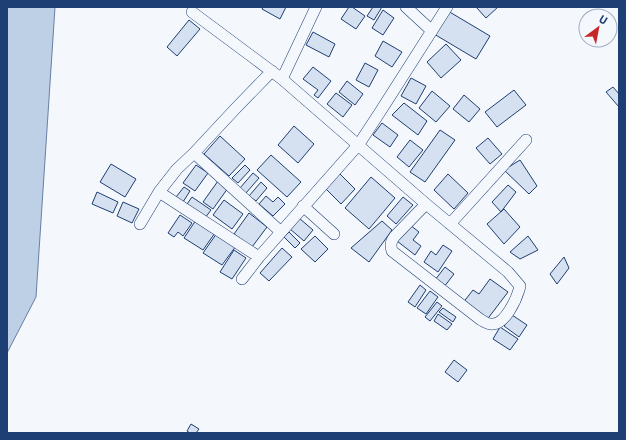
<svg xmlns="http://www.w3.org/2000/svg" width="626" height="440" font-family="'IBM Plex Sans',sans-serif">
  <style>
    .water { fill: #bed0e5; stroke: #687fa3 }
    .building { fill: #d5e0f0; stroke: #1d3f73 }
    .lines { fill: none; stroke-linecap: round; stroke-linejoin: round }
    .minor-casing { stroke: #1d3f73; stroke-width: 12 }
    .minor { stroke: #f4f7fb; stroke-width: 11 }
  </style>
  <rect width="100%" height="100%" fill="#f4f7fb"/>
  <path class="water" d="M7 7H55L36 297 7 353Z"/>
  <path class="building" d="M263 7H286L280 19 262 9Z
    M349 7H352L365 16 356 29 341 19Z
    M373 7H382L374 20 367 16Z
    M476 7H498L486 18Z
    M383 10 394 18 383 35 372 28Z
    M448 11 490 36 476 59 434 34Z
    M189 20 200 29 177 56 167 47Z
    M313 32 335 44 329 57 306 45Z
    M383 41 402 52 392 67 375 56Z
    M446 44 461 60 441 78 427 62Z
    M365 63 378 70 369 87 356 80Z
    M313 67 331 81 318 98 314 95 318 90 303 79Z
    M411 78 426 86 416 104 401 96Z
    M347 81 363 94 355 105 339 92Z
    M613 87 619 94V107L606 92Z
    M514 90 526 105 497 127 485 112Z
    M432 91 450 106 436 122 419 108Z
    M336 93 352 105 343 117 327 104Z
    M464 95 480 109 469 122 453 109Z
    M404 103 427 121 418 135 392 115Z
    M382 123 398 135 390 147 373 135Z
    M294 126 314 144 298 163 278 145Z
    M440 130 455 140 425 182 410 172Z
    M220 136 245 159 229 176 204 154Z
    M488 138 502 154 490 164 476 148Z
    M410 140 423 150 409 167 397 157Z
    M271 155 301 182 287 197 257 170Z
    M520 160 537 186 529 194 504 170Z
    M111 164 136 179 125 197 100 182Z
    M196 165 208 173 195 191 183 183Z
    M245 165 250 170 238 183 232 178Z
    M253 173 259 178 246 193 240 188Z
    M339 173 355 189 341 204 325 188Z
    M448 174 468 193 454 209 434 190Z
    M371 177 395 198 369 229 345 208Z
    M218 181 228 188 213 209 203 202Z
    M261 182 267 188 256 201 249 196Z
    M508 185 516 192 501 212 492 202Z
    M184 187 190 191 183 202 176 197Z
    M97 192 118 202 113 213 92 204Z
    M266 196 273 202 278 197 285 204 273 216 259 204Z
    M192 197 211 210 205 218 187 204Z
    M403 197 413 205 396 224 387 216Z
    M224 200 243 214 232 229 213 215Z
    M123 202 139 209 132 223 117 216Z
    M504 209 520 227 504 244 487 224Z
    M249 213 267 227 252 247 234 234Z
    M180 215 192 223 183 236 178 232 174 237 168 233Z
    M299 218 313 230 304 241 290 229Z
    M196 220 215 233 203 250 184 238Z
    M382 221 392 230 369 262 351 248Z
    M410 225 419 232 413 240 421 246 415 255 397 241Z
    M289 232 300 243 295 248 284 237Z
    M217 233 236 246 222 265 203 253Z
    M315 236 328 249 315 262 301 249Z
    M528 236 538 250 520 259 510 252Z
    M443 245 452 251 438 272 424 262 431 251 436 255Z
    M282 248 292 257 269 281 260 273Z
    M234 250 246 258 232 279 220 272Z
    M564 257 569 268 557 284 550 274Z
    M445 267 454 274 444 287 435 280Z
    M490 279 508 292 486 321 462 304 473 290 479 294Z
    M420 285 426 290 415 307 408 302Z
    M430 291 438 297 426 314 417 308Z
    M437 302 442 306 430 321 425 317Z
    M443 308 456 317 453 322 439 312Z
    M438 314 452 324 447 330 434 321Z
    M512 315 527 325 519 337 504 326Z
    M500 327 518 339 510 350 493 339Z
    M454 360 467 370 458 382 445 372Z
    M191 424 199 429 196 433H190L187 431Z"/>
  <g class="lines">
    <defs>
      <path id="minor" d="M406 7 432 31
        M192 12 282 79 426 204 508 272 520 286 519 290C516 300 505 324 493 324 489 325 485 322 481 320L392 251C390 244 391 241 395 236L426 204
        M282 79 316 7
        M194 153 281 232
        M159 192 259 257
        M303 206 334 234
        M140 224 159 192 177 169 194 153 236 108 272 71
        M450 224 526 140
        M242 279 259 257 359 144 380 112 447 7"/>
    </defs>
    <use href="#minor" class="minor-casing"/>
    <use href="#minor" class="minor"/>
  </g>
  <rect width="626" height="440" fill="none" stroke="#1d3f73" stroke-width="16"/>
  <g transform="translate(598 28) rotate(32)"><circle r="19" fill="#f4f7fb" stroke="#9eadc5"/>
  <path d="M0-3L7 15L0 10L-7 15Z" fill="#c62828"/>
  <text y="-6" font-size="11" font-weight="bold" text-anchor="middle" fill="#1d3f73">U</text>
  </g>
</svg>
